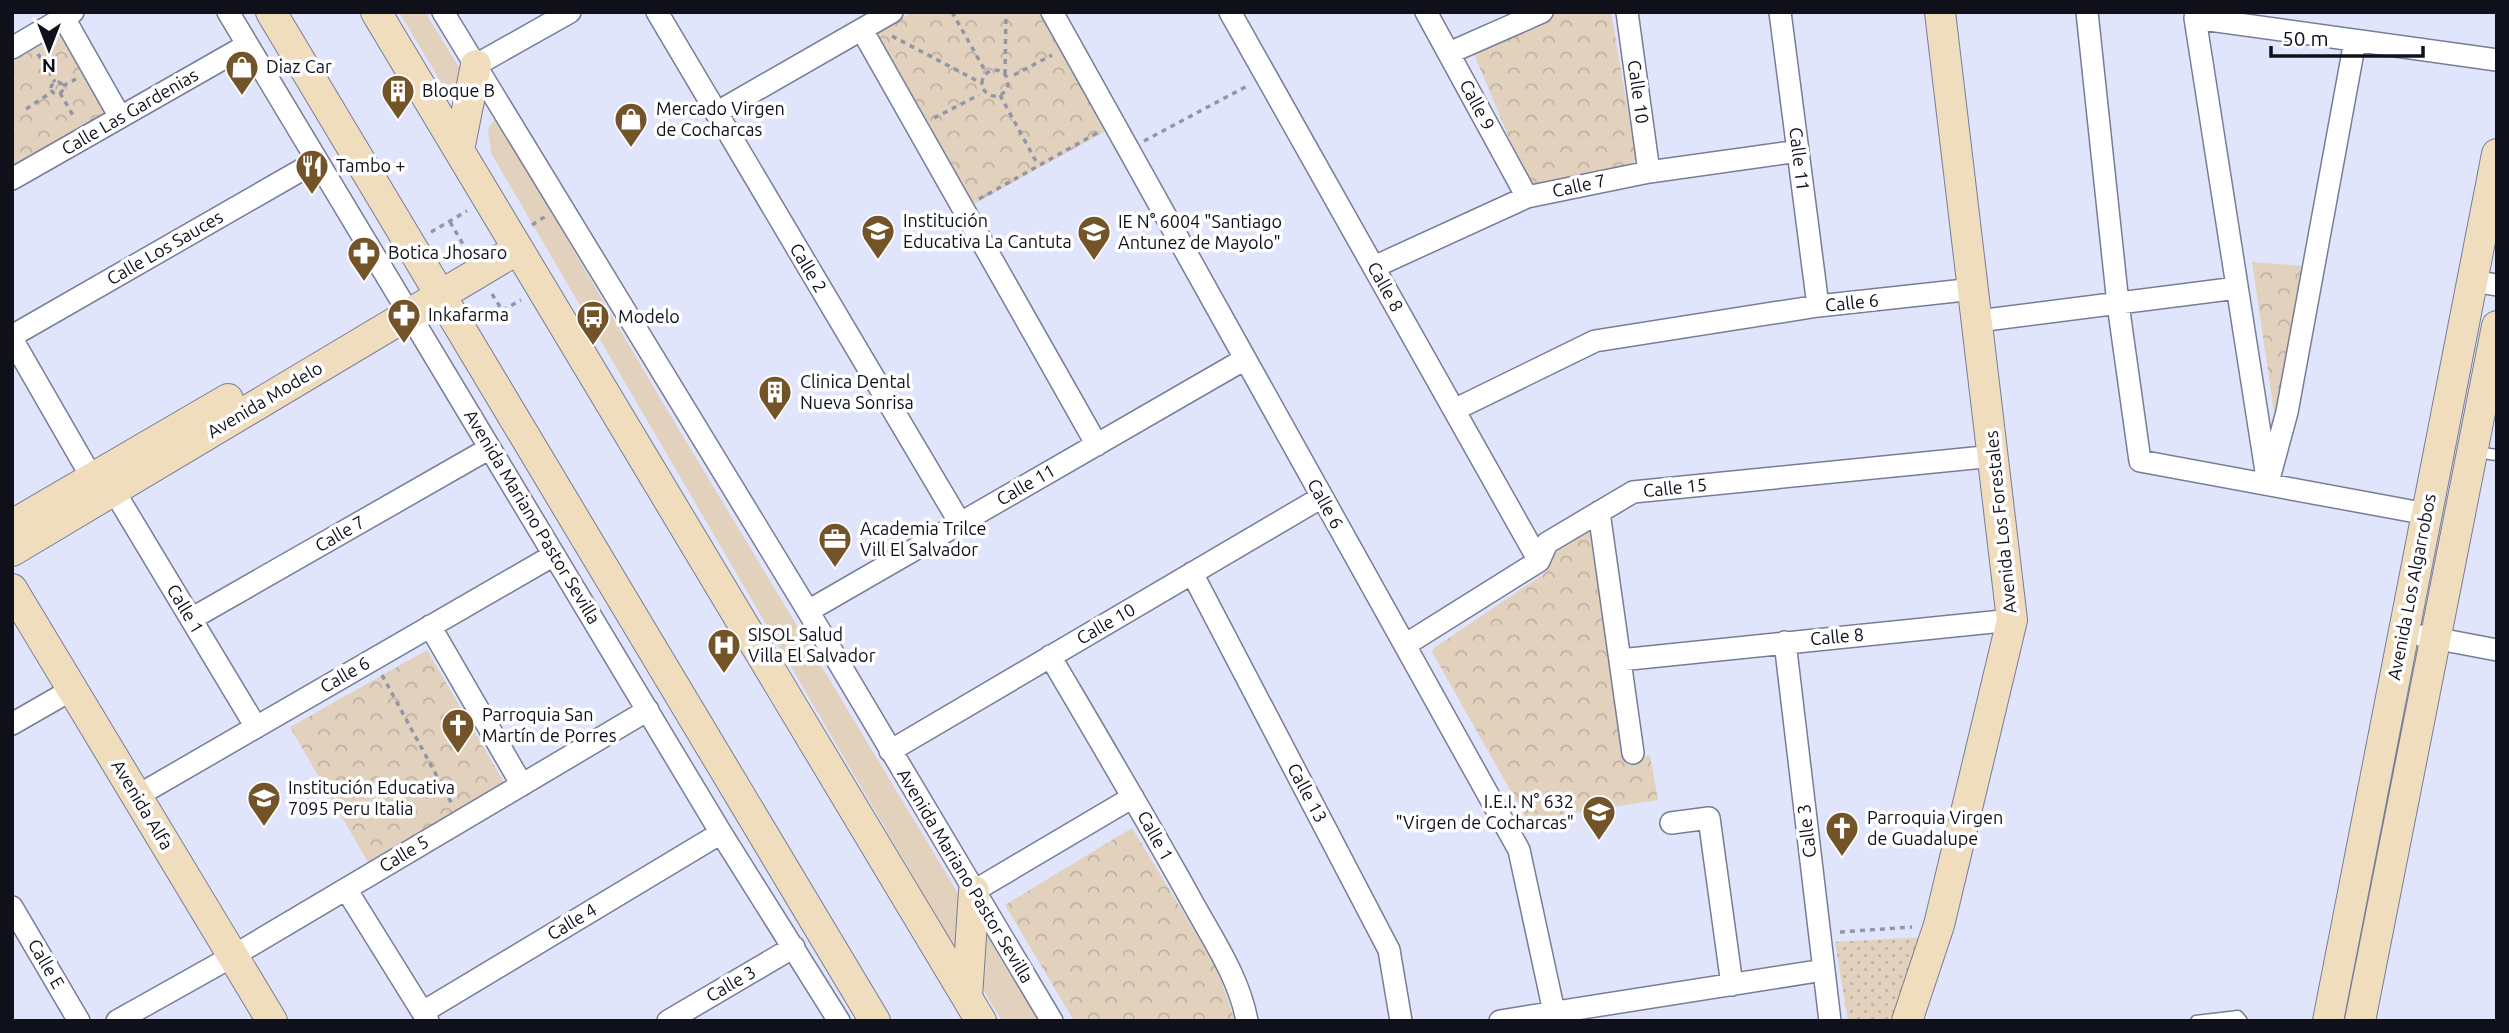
<svg xmlns="http://www.w3.org/2000/svg" width="2509" height="1033" font-family="Ubuntu,sans-serif">
  <style>
    .grass { fill: #e1d1bd }
    .park { fill: url(#park-crowns) }
    .garden { fill: url(#garden-dots) }
    .lines { fill: none; stroke-linecap: round; stroke-linejoin: round }
    .lane-casing { stroke: #787d97; stroke-width: 13 }
    .street-casing { stroke: #787d97; stroke-width: 24 }
    .secondary-casing { stroke: #787d97; stroke-width: 32 }
    .path { stroke: #9396a9; stroke-width: 3.5; stroke-dasharray: 5 5; stroke-linecap: butt }
    .lane { stroke: #fff; stroke-width: 10 }
    .street { stroke: #fff; stroke-width: 21 }
    .secondary { stroke: #f0ddbd; stroke-width: 30 }
    .labels { text-anchor: middle; stroke-width: 7; stroke-linejoin: round; paint-order: stroke }
    .poi-label { font-size: 18px; fill: #0f101a; stroke: #fff; text-anchor: start }
    .street-label { font-size: 18px; fill: #0f101a; stroke: #fff }
  </style>
  <defs>
    <pattern id="park-crowns" width="20" height="18" patternUnits="userSpaceOnUse" patternTransform="scale(1.75)"><rect width="20" height="18" fill="#e1d1bd"/><path d="M2 6a3 3 0 1 1 6 0M12 15a3 3 0 1 1 6 0" fill="none" stroke="#c0b2a2"/></pattern>
    <pattern id="garden-dots" width="8" height="8" patternUnits="userSpaceOnUse" patternTransform="scale(1.75)"><rect width="8" height="8" fill="#e1d1bd"/><path d="M2 2h.1M6 6h.1" fill="none" stroke="#c0b2a2" stroke-width="1.8" stroke-linecap="round"/></pattern>
  </defs>
  <rect width="100%" height="100%" fill="#e0e5fc"/>
  <path class="grass" d="M399 12H425L459 67 461 72 455 97H450Z
    M496 118 657 393 956 890 959 897 954 946 491 153 488 129Z
    M982 923 1039 1021H1002L984 991 981 975Z"/>
  <path class="park" d="M913 12H1039L1106 131 974 204 877 32Z
    M1555 12H1611L1636 158 1631 167 1530 188 1474 54 1476 47Z
    M62 33 111 113 12 169V62Z
    M2252 262 2305 266 2275 419Z
    M1589 530 1624 760 1650 755 1658 800 1527 820 1432 652 1434 648 1545 573 1554 545Z
    M427 650 506 786 369 864 290 727Z
    M1132 828 1217 968 1235 1021H1074L1005 905Z"/>
  <path class="garden" d="M1925 937 1896 1021H1848L1835 942Z"/>
  <g class="lines">
    <defs>
      <path id="lane" d="M2475 452 2497 455
        M2196 1021 2238 1016 2242 1021"/>
      <path id="street" d="M228 12 721 833 839 1021
        M443 12 808 611 1052 1021
        M657 12 960 523
        M1052 12 1519 850 1554 1012
        M1230 12 1539 561
        M1426 12 1527 197
        M1627 12 1649 172
        M1780 12 1818 306
        M2087 12 2118 304 2140 461 2427 514
        M64 18 120 117
        M862 30 1097 445
        M12 48 73 12
        M1449 53 1542 12
        M476 65 570 12
        M716 113 892 12
        M12 179 247 45
        M1374 267 1527 197 1649 172 1798 151
        M2472 281 2497 285
        M1978 321 2237 288
        M12 336 317 161
        M12 339 92 478
        M1454 410 1595 341 1818 306 1974 289
        M2270 475 2287 412 2355 41
        M2268 484 2195 18 2497 60
        M114 491 256 727
        M1599 512 1633 753
        M1192 573 1389 950 1401 1021
        M808 611 1245 359
        M191 619 490 448
        M430 626 522 785
        M2423 636 2497 650
        M1785 642 1830 1021
        M1405 645 1539 561 1547 543 1633 492 1994 456
        M1050 656C1097 736 1144 815 1189 896 1210 935 1239 976 1247 1021
        M1620 660 2012 620
        M12 724 73 689
        M890 751 1322 497
        M137 796 554 555
        M1671 823 1709 818 1732 985
        M346 889 428 1021
        M974 891 1133 797
        M12 907 79 1021
        M423 1012 721 833
        M117 1021 233 956 648 710
        M668 1021 794 947
        M1500 1021 1824 970"/>
      <path id="secondary" d="M271 12 875 1021
        M376 12 981 1021
        M459 150 476 65
        M12 525 228 399
        M12 551 518 249
        M12 589 272 1021
        M967 997 974 891
        M1907 1021 1939 925 2012 620 1940 12
        M2328 1021 2497 154
        M2360 1021 2497 326"/>
    </defs>
    <use href="#lane" class="lane-casing"/>
    <use href="#street" class="street-casing"/>
    <use href="#secondary" class="secondary-casing"/>
    <path class="path" d="M952 12 987 74
      M892 36 983 84
      M38 54 55 82
      M982 83a13 13 0 1 1 26 0a13 13 0 1 1-26 0Z
      M1005 74 1006 12
      M1014 75 1052 55
      M51 88a6 6 0 1 1 12 0a6 6 0 1 1-12 0Z
      M63 86 76 79
      M60 93 75 119
      M1000 95 1038 165
      M26 109 52 92
      M934 118 979 95
      M1144 141 1249 85
      M979 199 1097 133
      M450 222 467 251
      M532 225 546 216
      M431 232 467 211
      M492 294 502 310
      M485 320 521 300
      M382 675 452 804
      M1840 932 1912 927"/>
    <use href="#lane" class="lane"/>
    <use href="#street" class="street"/>
    <use href="#secondary" class="secondary"/>
  </g>
  <defs>
    <symbol id="shop-pin" viewBox="-11 -11 22 30"><path d="M0 17L-7.5 6A9.5 9.5 0 1 1 7.5 6Z" fill="#735429" stroke="#fff"/><path d="M-5-2.5h2.3a2.7 3.5 0 0 1 5.4 0H5L5.5 6h-11ZM-1.5-2.5h3a1.5 2.3 0 0 0-3 0Z" fill="#fff"/></symbol>
    <symbol id="building-pin" viewBox="-11 -11 22 30"><path d="M0 17L-7.5 6A9.5 9.5 0 1 1 7.5 6Z" fill="#735429" stroke="#fff"/><path d="M-4-6H4V6H1V3H-1V6H-4ZM-2.5-4.3h1.7v1.8h-1.7ZM.8-4.3h1.7v1.8H.8ZM-2.5-1h1.7V.8h-1.7ZM.8-1h1.7V.8H.8Z" fill="#fff"/></symbol>
    <symbol id="restaurant-pin" viewBox="-11 -11 22 30"><path d="M0 17L-7.5 6A9.5 9.5 0 1 1 7.5 6Z" fill="#735429" stroke="#fff"/><path d="M-5-6h1v4h1v-4h1v4h1v-4h1v5L-1.5 .5V6h-2V.5L-5-1ZM5-6V6H3V1.5H1.5Q1.5-4 5-6Z" fill="#fff"/></symbol>
    <symbol id="school-pin" viewBox="-11 -11 22 30"><path d="M0 17L-7.5 6A9.5 9.5 0 1 1 7.5 6Z" fill="#735429" stroke="#fff"/><path d="M0-5L7-2L0 1L-7-2ZM-4 1L0 2.5L4 1V4Q0 6-4 4Z" fill="#fff"/></symbol>
    <symbol id="pharmacy-pin" viewBox="-11 -11 22 30"><path d="M0 17L-7.5 6A9.5 9.5 0 1 1 7.5 6Z" fill="#735429" stroke="#fff"/><path d="M-2-6h4v4h4v4h-4v4h-4v-4h-4v-4h4Z" fill="#fff"/></symbol>
    <symbol id="bus-pin" viewBox="-11 -11 22 30"><path d="M0 17L-7.5 6A9.5 9.5 0 1 1 7.5 6Z" fill="#735429" stroke="#fff"/><path d="M-5-6H5V4H4V6H2V4H-2V6H-4V4H-5ZM-3.5-4V0h7V-4ZM-3.5 1.2v1.5H-2V1.2ZM2 1.2v1.5H3.5V1.2Z" fill="#fff"/></symbol>
    <symbol id="office-pin" viewBox="-11 -11 22 30"><path d="M0 17L-7.5 6A9.5 9.5 0 1 1 7.5 6Z" fill="#735429" stroke="#fff"/><path d="M-6-3h4V-5.5h4V-3h4V5H-6ZM-1-4.5V-3h2v-1.5ZM-6 0V1H6V0Z" fill="#fff"/></symbol>
    <symbol id="hospital-pin" viewBox="-11 -11 22 30"><path d="M0 17L-7.5 6A9.5 9.5 0 1 1 7.5 6Z" fill="#735429" stroke="#fff"/><path d="M-5-5h3v3.5h4V-5h3V5h-3V1.5h-4V5h-3Z" fill="#fff"/></symbol>
    <symbol id="church-pin" viewBox="-11 -11 22 30"><path d="M0 17L-7.5 6A9.5 9.5 0 1 1 7.5 6Z" fill="#735429" stroke="#fff"/><path d="M-1.2-6h2.4v3.5h3.3v2.4h-3.3V6h-2.4V-.1h-3.3v-2.4h3.3Z" fill="#fff"/></symbol>
  </defs>
  <g fill-rule="evenodd">
    <use href="#shop-pin" x="223" y="48" width="38" height="52"/>
    <use href="#building-pin" x="379" y="72" width="38" height="52"/>
    <use href="#shop-pin" x="612" y="100" width="38" height="52"/>
    <use href="#restaurant-pin" x="293" y="147" width="38" height="52"/>
    <use href="#school-pin" x="859" y="212" width="38" height="52"/>
    <use href="#school-pin" x="1075" y="213" width="38" height="52"/>
    <use href="#pharmacy-pin" x="345" y="234" width="38" height="52"/>
    <use href="#pharmacy-pin" x="385" y="296" width="38" height="52"/>
    <use href="#bus-pin" x="574" y="298" width="38" height="52"/>
    <use href="#building-pin" x="756" y="373" width="38" height="52"/>
    <use href="#office-pin" x="816" y="520" width="38" height="52"/>
    <use href="#hospital-pin" x="705" y="626" width="38" height="52"/>
    <use href="#church-pin" x="439" y="706" width="38" height="52"/>
    <use href="#school-pin" x="245" y="779" width="38" height="52"/>
    <use href="#school-pin" x="1580" y="793" width="38" height="52"/>
    <use href="#church-pin" x="1823" y="809" width="38" height="52"/>
  </g>
  <g class="labels">
    <g class="poi-label">
      <text x="266" y="73">Diaz Car</text>
      <text x="422" y="97">Bloque B</text>
      <text x="656" y="115">Mercado Virgen<tspan x="656" dy="21">de Cocharcas</tspan></text>
      <text x="336" y="172">Tambo +</text>
      <text x="903" y="227">Institución<tspan x="903" dy="21">Educativa La Cantuta</tspan></text>
      <text x="1118" y="228">IE N° 6004 "Santiago<tspan x="1118" dy="21">Antunez de Mayolo"</tspan></text>
      <text x="388" y="259">Botica Jhosaro</text>
      <text x="428" y="321">Inkafarma</text>
      <text x="618" y="323">Modelo</text>
      <text x="800" y="388">Clinica Dental<tspan x="800" dy="21">Nueva Sonrisa</tspan></text>
      <text x="860" y="535">Academia Trilce<tspan x="860" dy="21">Vill El Salvador</tspan></text>
      <text x="748" y="641">SISOL Salud<tspan x="748" dy="21">Villa El Salvador</tspan></text>
      <text x="482" y="721">Parroquia San<tspan x="482" dy="21">Martín de Porres</tspan></text>
      <text x="288" y="794">Institución Educativa<tspan x="288" dy="21">7095 Peru Italia</tspan></text>
      <text x="1574" y="808" text-anchor="end">I.E.I. N° 632<tspan x="1574" dy="21">"Virgen de Cocharcas"</tspan></text>
      <text x="1867" y="824">Parroquia Virgen<tspan x="1867" dy="21">de Guadalupe</tspan></text>
    </g>
    <g class="street-label">
      <text transform="translate(1638 92) rotate(82)" y="6">Calle 10</text>
      <text transform="translate(1477 105) rotate(62)" y="6">Calle 9</text>
      <text transform="translate(130 112) rotate(-30)" y="6">Calle Las Gardenias</text>
      <text transform="translate(1799 159) rotate(83)" y="6">Calle 11</text>
      <text transform="translate(1579 186) rotate(-12)" y="6">Calle 7</text>
      <text transform="translate(165 248) rotate(-30)" y="6">Calle Los Sauces</text>
      <text transform="translate(808 268) rotate(59)" y="6">Calle 2</text>
      <text transform="translate(1385 287) rotate(61)" y="6">Calle 8</text>
      <text transform="translate(1852 303) rotate(-6)" y="6">Calle 6</text>
      <text transform="translate(265 400) rotate(-31)" y="6">Avenida Modelo</text>
      <text transform="translate(1026 485) rotate(-30)" y="6">Calle 11</text>
      <text transform="translate(1675 488) rotate(-6)" y="6">Calle 15</text>
      <text transform="translate(1325 504) rotate(61)" y="6">Calle 6</text>
      <text transform="translate(532 517) rotate(59)" y="6">Avenida Mariano Pastor Sevilla</text>
      <text transform="translate(2001 522) rotate(-96)" y="6">Avenida Los Forestales</text>
      <text transform="translate(340 534) rotate(-30)" y="6">Calle 7</text>
      <text transform="translate(2412 587) rotate(-79)" y="6">Avenida Los Algarrobos</text>
      <text transform="translate(185 609) rotate(59)" y="6">Calle 1</text>
      <text transform="translate(1106 624) rotate(-30)" y="6">Calle 10</text>
      <text transform="translate(1837 637) rotate(-5)" y="6">Calle 8</text>
      <text transform="translate(345 675) rotate(-30)" y="6">Calle 6</text>
      <text transform="translate(1307 793) rotate(62)" y="6">Calle 13</text>
      <text transform="translate(142 805) rotate(59)" y="6">Avenida Alfa</text>
      <text transform="translate(1807 831) rotate(-97)" y="6">Calle 3</text>
      <text transform="translate(1155 836) rotate(61)" y="6">Calle 1</text>
      <text transform="translate(404 854) rotate(-31)" y="6">Calle 5</text>
      <text transform="translate(965 876) rotate(59)" y="6">Avenida Mariano Pastor Sevilla</text>
      <text transform="translate(572 922) rotate(-31)" y="6">Calle 4</text>
      <text transform="translate(46 964) rotate(60)" y="6">Calle E</text>
      <text transform="translate(731 984) rotate(-30)" y="6">Calle 3</text>
    </g>
  </g>
  <rect width="2509" height="1033" fill="none" stroke="#0f101a" stroke-width="28"/>
  <g transform="translate(49 49) rotate(180)" stroke="#ffffff" stroke-width="5" paint-order="stroke">
  <path d="M0-5L12 26L0 18L-12 26Z" fill="#0f101a"/>
  <text y="-10" font-size="19" font-weight="bold" text-anchor="middle" fill="#0f101a">N</text>
  </g>
  <path d="M2271 46v10h152v-10" fill="none" stroke="#0f101a" stroke-width="3.5"/>
  <text x="2282" y="46" font-size="21" fill="#0f101a" stroke="#ffffff" stroke-width="5" paint-order="stroke">50 m</text>
</svg>
